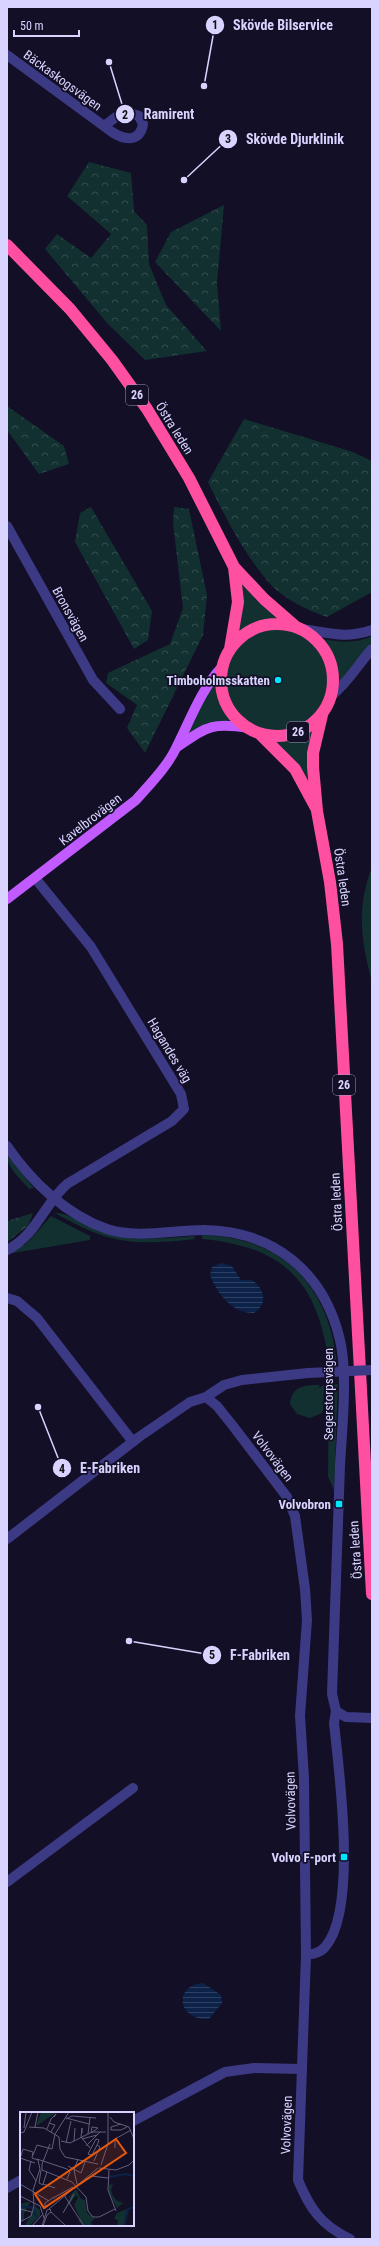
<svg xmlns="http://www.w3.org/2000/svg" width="379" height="2246" font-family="'Roboto Condensed',sans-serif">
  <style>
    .grass { fill: #12302f }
    .forest { fill: url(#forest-crowns) }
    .water { fill: url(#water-rules) }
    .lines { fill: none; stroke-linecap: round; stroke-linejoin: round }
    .minor { stroke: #3d3a85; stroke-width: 10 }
    .major { stroke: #c25bff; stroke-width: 10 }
    .highway { stroke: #ff4fa3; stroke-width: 12 }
    .minor-bridge { stroke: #3d3a85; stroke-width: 10 }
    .poi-dot { fill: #00e5ff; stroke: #130f26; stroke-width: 1.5 }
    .labels { text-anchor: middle; stroke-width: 3.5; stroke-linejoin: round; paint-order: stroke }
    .shield { fill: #130f26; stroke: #9e99be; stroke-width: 1 }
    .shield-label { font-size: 12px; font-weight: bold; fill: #d9d4ff }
    .street-label { font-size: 13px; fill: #d9d4ff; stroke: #130f26 }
    .poi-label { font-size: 13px; font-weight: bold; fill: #d9d4ff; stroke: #130f26; text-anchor: end }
    .inset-river { fill: none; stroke: #0c2248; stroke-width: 2 }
    .inset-road { fill: none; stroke: #625e7d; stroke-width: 1 }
    .view { fill: #e8590c; fill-opacity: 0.15; stroke: #e8590c; stroke-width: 2 }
    .inset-edge { fill: none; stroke: #d9d4ff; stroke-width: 2 }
    .leader { fill: none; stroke: #d9d4ff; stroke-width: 1.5 }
    .callout-dot { fill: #d9d4ff; stroke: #130f26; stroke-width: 1.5 }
    .mark-label { font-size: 12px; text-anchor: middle; font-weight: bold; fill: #111 }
    .callout-label { font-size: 14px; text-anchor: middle; font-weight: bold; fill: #d9d4ff; stroke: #130f26; stroke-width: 3.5; stroke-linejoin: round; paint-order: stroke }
  </style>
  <defs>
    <pattern id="forest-crowns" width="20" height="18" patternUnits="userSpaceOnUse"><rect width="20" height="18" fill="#12302f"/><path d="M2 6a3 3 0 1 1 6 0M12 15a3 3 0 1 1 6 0" fill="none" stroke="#344d4e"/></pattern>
    <pattern id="water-rules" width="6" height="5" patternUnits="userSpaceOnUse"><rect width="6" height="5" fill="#0c2248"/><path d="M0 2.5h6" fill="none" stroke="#2f4163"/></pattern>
  </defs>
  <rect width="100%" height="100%" fill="#130f26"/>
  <path class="grass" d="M242 583 258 602 281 619 254 624 235 636Z
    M226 680a52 52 0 1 1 104 0a52 52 0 1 1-104 0Z
    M372 636V643L338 686 334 659 322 639C340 642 355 644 372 636Z
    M216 678 220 695 232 720 207 723 187 734Z
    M316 726 309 782H308L270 741 290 739Z
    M372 867V982C361 941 356 908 372 867Z
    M7 1155 34 1188 29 1189C21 1179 7 1168 7 1155Z
    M55 1213C69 1212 93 1230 108 1234 137 1242 165 1238 194 1236L195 1239C133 1246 109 1244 55 1213Z
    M51 1216 90 1236V1240L7 1254 26 1244Z
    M202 1235C282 1237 329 1285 337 1364H329C318 1283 286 1247 202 1239Z
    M338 1384 334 1491 328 1476 329 1385Z
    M320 1385 318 1388 324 1385 323 1410 322 1413 310 1418 297 1414 290 1404C292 1386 304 1385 320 1385Z"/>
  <path class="forest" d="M89 162 131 173 134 211 147 225 149 264 166 305 207 351 145 360 108 324 45 249 57 234 91 258 111 234 67 196Z
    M224 205 217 283 221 331 155 262 171 232Z
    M7 406 64 446 69 464 39 474 7 430Z
    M244 419 353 452 372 461V592L327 617C307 610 286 600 271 585 245 556 225 517 208 482Z
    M91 507 152 611 148 640 134 649 75 542 80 513Z
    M174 507 189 509 207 595 203 635 145 753 127 728 137 705 106 683 108 673 170 644 183 608 173 523Z
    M33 1213 28 1226 7 1242V1221Z"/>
  <path class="water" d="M221 1263 232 1266 241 1280H252C265 1289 268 1304 254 1313 232 1313 218 1295 210 1275L212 1267Z
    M203 1983 221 1995 222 2003 209 2019C177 2021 173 1985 203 1983Z"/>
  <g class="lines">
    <path class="minor" d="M7 55 112 132C124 140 140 143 143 124L139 116 124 111 104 126
      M7 526 93 680 120 709
      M302 629C330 633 344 639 372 630
      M331 696C348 683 358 664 372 649
      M7 1146C31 1181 66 1215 107 1229 138 1239 173 1230 204 1230 274 1231 324 1272 340 1340 348 1374 342 1429 340 1465 337 1541 335 1618 332 1694L336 1711 346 1717 372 1718
      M7 1250C36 1236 44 1204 67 1184L172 1121 184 1109 181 1094 91 947 35 878
      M7 1298 17 1301 37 1318 133 1442
      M206 1397 217 1406 233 1426 287 1497 295 1516 305 1589 307 1620 300 1716 304 1778 306 1955 298 2180C310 2209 321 2225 350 2239
      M7 1539 139 1437 190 1402 206 1397 224 1385 242 1380 308 1373
      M7 1882 133 1788
      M306 1955C313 1954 320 1953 325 1947 358 1910 339 1771 334 1723L336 1711
      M133 2121 225 2072 254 2068 301 2069
      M7 2188 21 2180"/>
    <path class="major" d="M177 747C207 727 211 722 249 728
      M7 899 136 800C150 784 168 766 177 746 190 720 202 688 222 667"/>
    <path class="highway" d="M7 245 70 309 112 360 147 409 189 478 234 567 264 599 295 626
      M221 680a56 56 0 1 1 112 0a56 56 0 1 1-112 0Z
      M230 649 238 602 234 567
      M322 715 313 753V767L317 811 330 882 337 944 372 1594
      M259 733 295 769 316 808"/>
    <path class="minor-bridge" d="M308 1373 372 1370"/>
  </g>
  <g class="poi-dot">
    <circle cx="278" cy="680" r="4"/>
    <rect x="335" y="1500" width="8" height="8" rx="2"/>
    <rect x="340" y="1853" width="8" height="8" rx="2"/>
  </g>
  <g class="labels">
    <g class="shield">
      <rect x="126" y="385" width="22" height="20" rx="3"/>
      <rect x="287" y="722" width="22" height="20" rx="3"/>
      <rect x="333" y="1075" width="22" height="20" rx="3"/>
    </g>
    <g class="shield-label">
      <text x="137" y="399">26</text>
      <text x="298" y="736">26</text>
      <text x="344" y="1089">26</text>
    </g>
    <g class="street-label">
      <text transform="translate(63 80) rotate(36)" y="5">Bäckaskogsvägen</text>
      <text transform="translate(175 428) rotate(58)" y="5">Östra leden</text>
      <text transform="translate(71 614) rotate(61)" y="5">Bronsvägen</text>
      <text transform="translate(90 819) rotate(-38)" y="5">Kavelbrovägen</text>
      <text transform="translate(343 877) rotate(82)" y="5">Östra leden</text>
      <text transform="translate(170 1050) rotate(59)" y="5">Hagandes väg</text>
      <text transform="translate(336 1202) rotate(-93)" y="5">Östra leden</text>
      <text transform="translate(328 1394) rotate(-90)" y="5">Segerstorpsvägen</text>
      <text transform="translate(273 1456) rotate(53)" y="5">Volvovägen</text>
      <text transform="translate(355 1550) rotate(-94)" y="5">Östra leden</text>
      <text transform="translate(290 1801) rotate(-91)" y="5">Volvovägen</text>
      <text transform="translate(286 2125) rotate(-88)" y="5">Volvovägen</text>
    </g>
    <g class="poi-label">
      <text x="270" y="685">Timboholmsskatten</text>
      <text x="331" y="1509">Volvobron</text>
      <text x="336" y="1862">Volvo F-port</text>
    </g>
  </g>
  <g transform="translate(20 2112)">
    <rect width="114" height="114" fill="#130f26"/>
    <path d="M93 72 91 78 93 84 97 89 103 91 97 96 89 80V73ZM56 77 61 87 65 88 67 101 75 106 71 110 73 114H65L58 109 60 106 54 93 58 85 56 83 50 92 48 87 50 88 49 85ZM8 90 10 91 4 101V108L0 110V92ZM15 94 20 98V104L9 114H5ZM107 97 103 114H97L98 108 94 107 97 101Z" fill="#12302f"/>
    <path d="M21 0H37L16 14Z" fill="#12302f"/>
    <path class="inset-river" d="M89 65 105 62 114 64M0 94 13 96 17 107M104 114 108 97 114 95"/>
    <path class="inset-road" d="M90 5 94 10 109 15 114 27M46 6 69 12M46 7 52 4 76 6M29 11 35 13 31 20M101 12 91 15V18H101L107 15M9 15 24 16 39 25 40 37 45 45 78 52M15 15 18 0M4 16 6 0M27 17 31 7 36 2 34 5M71 20 72 15 78 16 71 21M0 21 4 20 12 0M62 21V16L61 25 70 36M35 22 49 0M68 22 70 6M62 27 77 23M76 27 79 28 78 31 72 43 68 42ZM41 29 50 31 72 20H86M54 29 55 16M46 31 51 9M30 32 22 52V58L52 70 66 85 68 99 73 105H79L95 97M66 34 80 20M95 36V27L111 18M13 43 17 33 32 37 35 22M0 46 15 51M0 47 3 37 13 40 12 46 18 48 20 57 13 78 14 94 11 104 0 110M17 47 47 57 50 60 47 67M11 49 9 58 16 69M74 49 80 35 77 33M81 53 88 32V0M48 54 61 61 65 50M79 56 96 58 109 53 114 48M21 58 19 71 23 73M89 58 88 78 96 99M71 64 88 66M0 72 29 89M23 72 35 76M23 72 27 60M57 72 54 58 58 47M44 83 64 114M0 84 20 94 24 106M33 86 53 75M0 97 12 100M25 97V91L34 85M29 97 78 56M31 100 46 114M43 101 54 82M12 114 22 103M22 114 27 98 30 97 31 100 27 103 23 114"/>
    <path class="view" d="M96 27 106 41 24 96 15 82Z"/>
    <rect width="114" height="114" class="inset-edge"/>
  </g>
  <path class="leader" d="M204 86L215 25M109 62L125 114M184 180L228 139M38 1407L62 1468M129 1641L212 1655"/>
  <g class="callout-dot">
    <circle cx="204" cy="86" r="4"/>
    <circle cx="109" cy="62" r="4"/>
    <circle cx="184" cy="180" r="4"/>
    <circle cx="38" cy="1407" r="4"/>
    <circle cx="129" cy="1641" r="4"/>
    <circle cx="215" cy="25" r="10"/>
    <circle cx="125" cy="114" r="10"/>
    <circle cx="228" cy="139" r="10"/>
    <circle cx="62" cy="1468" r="10"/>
    <circle cx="212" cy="1655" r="10"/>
  </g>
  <g class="mark-label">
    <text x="215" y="29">1</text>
    <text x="125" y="119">2</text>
    <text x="228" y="143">3</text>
    <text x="62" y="1473">4</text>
    <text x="212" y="1659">5</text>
  </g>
  <g class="callout-label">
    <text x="283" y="30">Skövde Bilservice</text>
    <text x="169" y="119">Ramirent</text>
    <text x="295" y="144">Skövde Djurklinik</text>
    <text x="110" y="1473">E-Fabriken</text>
    <text x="260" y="1660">F-Fabriken</text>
  </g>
  <rect width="379" height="2246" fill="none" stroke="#d9d4ff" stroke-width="16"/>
  <path d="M14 30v6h65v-6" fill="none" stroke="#d9d4ff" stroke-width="2"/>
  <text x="20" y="30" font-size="12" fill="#d9d4ff" stroke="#130f26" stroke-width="3" paint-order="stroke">50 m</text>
</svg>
